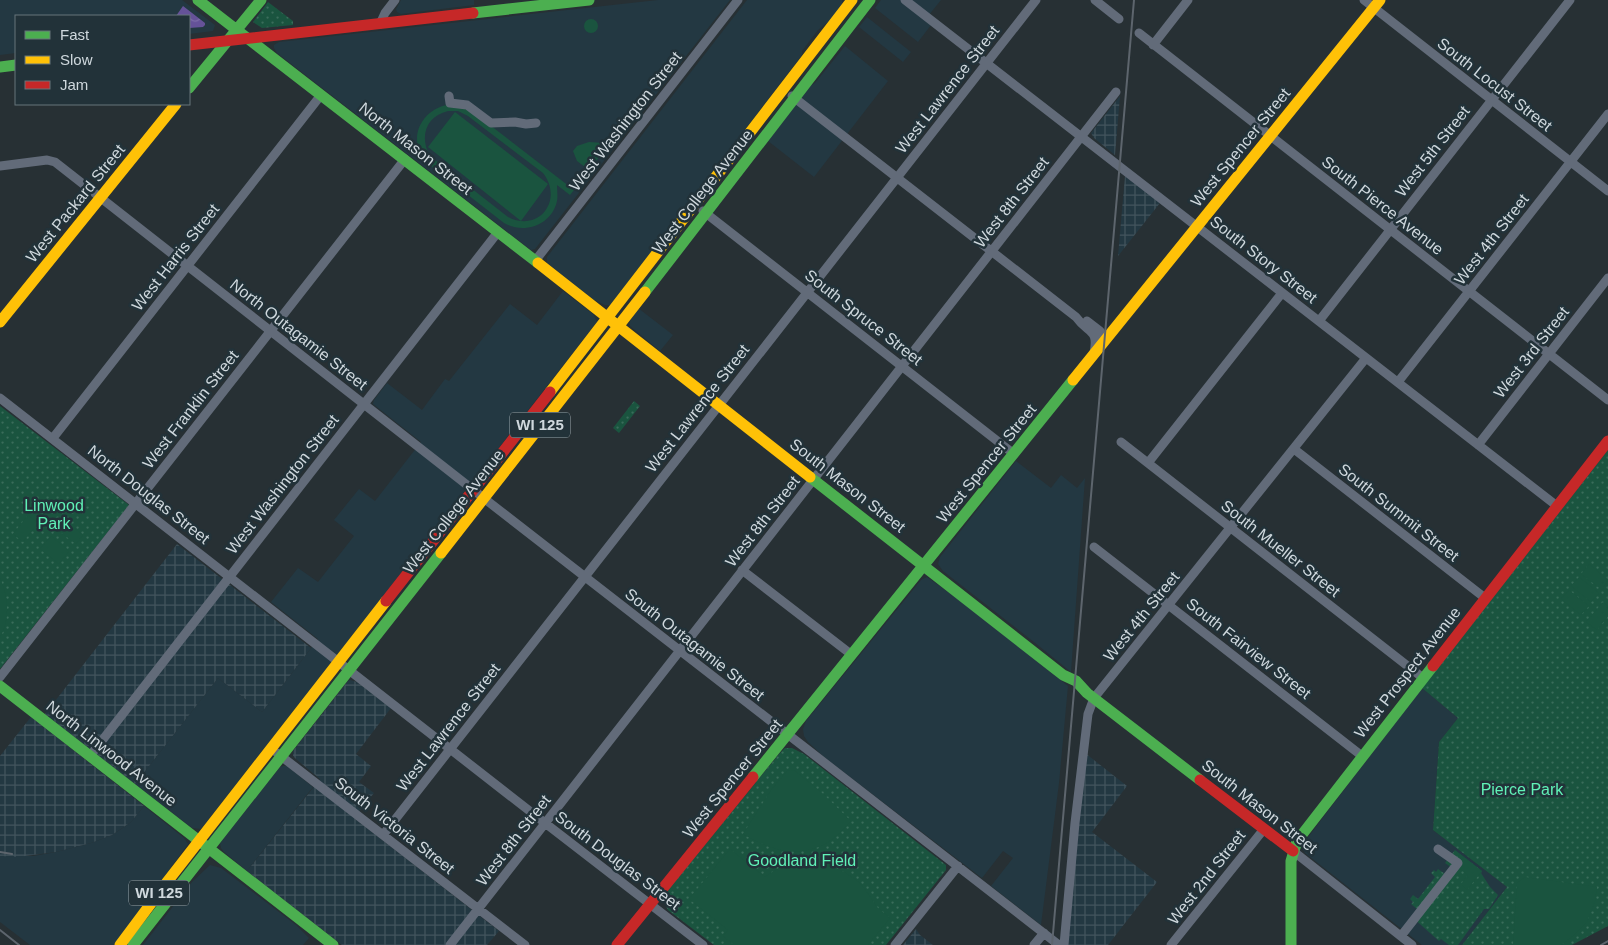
<svg xmlns="http://www.w3.org/2000/svg" width="1608" height="945" font-family="Arial,sans-serif">
  <style>
    .built { fill: #233842 }
    .industrial { fill: url(#industrial-grid) }
    .park { fill: url(#park-dots) }
    .garden { fill: #1a543f; fill-rule: evenodd }
    .water { fill: url(#water-waves) }
    .lines { fill: none; stroke-linecap: round; stroke-linejoin: round }
    .street { stroke: #626b79; stroke-width: 9 }
    .fast { stroke: #4caf50; stroke-width: 11 }
    .slow { stroke: #ffc107; stroke-width: 11 }
    .jam { stroke: #c62828; stroke-width: 11 }
    .rail { stroke: #5d656d; stroke-width: 2 }
    .labels { text-anchor: middle; stroke-width: 5; stroke-linejoin: round; paint-order: stroke }
    .shield { fill: #223239; stroke: #9ba6ac; stroke-width: 1 }
    .shield-label { font-size: 15px; font-weight: bold; fill: #cfd8dd }
    .street-label { font-size: 16px; fill: #cfd8dd; stroke: #223239 }
    .park-label { font-size: 16px; fill: #60f1b7; stroke: #223239 }
  </style>
  <defs>
    <pattern id="industrial-grid" width="8" height="8" patternUnits="userSpaceOnUse" patternTransform="scale(1.25)"><rect width="8" height="8" fill="#233842"/><path d="M0 4h8M4 0v8" fill="none" stroke="#42545d"/></pattern>
    <pattern id="park-dots" width="8" height="8" patternUnits="userSpaceOnUse" patternTransform="scale(1.25)"><rect width="8" height="8" fill="#1a543f"/><path d="M2 2h.1M6 6h.1" fill="none" stroke="#3a6c5a" stroke-width="1.8" stroke-linecap="round"/></pattern>
    <pattern id="water-waves" width="16" height="10" patternUnits="userSpaceOnUse" patternTransform="scale(1.25)"><rect width="16" height="10" fill="#655298"/><path d="M0 5q4-4 8 0t8 0" fill="none" stroke="#7a6aa6"/></pattern>
  </defs>
  <rect width="100%" height="100%" fill="#273034"/>
  <path class="built" d="M0 0H182L215 25 213 31 189 34V16H16V53L0 55Z
    M401 0H474V5L401 14 397 12 396 9Z
    M658 0H730L535 249 531 250 277 53 274 48V45L279 42Z
    M747 0H842V4L832 19 818 30 802 51V55L611 305H605L594 300 547 263V257Z
    M881 0H941L925 20 931 25 918 42 875 8Z
    M867 17 911 52 903 62 859 27Z
    M845 46 888 81 814 177 768 141 808 87 815 83Z
    M563 291 593 314 597 322 201 829 192 828 135 784 218 678 262 712 318 639 271 602 298 568 318 582 354 536 334 520 359 489 375 501 421 442 373 404 374 400 387 383 422 410 445 379 449 381 510 304 537 325Z
    M638 308 673 335 660 351 630 326 629 323Z
    M1016 461 1051 488 1061 475 1077 488 1085 478 1071 672 1034 642 943 571 938 564 940 557Z
    M927 577 965 604 1068 686 1059 783 1041 925 991 886 1013 858 1003 851 982 878 824 757 808 742 804 736 803 729 806 721 921 580Z
    M1422 688 1458 718 1439 742 1433 830 1507 887 1462 945H1422L1305 853 1303 849V844L1321 820Z
    M283 766H287L313 787 247 871 224 852 221 848 220 843 280 767Z
    M144 806 184 838 188 844 114 945H30L0 922V856H33L56 852 91 843 112 835 124 827 131 822Z
    M210 865 221 868 296 925 309 938 303 945H143L192 882Z"/>
  <path class="industrial" d="M1120 96 1115 155 1094 138 1091 133Z
    M1125 176 1160 203 1118 256Z
    M177 544 311 648 262 712 218 678 135 784 45 714Z
    M350 680 357 682 391 708 356 754 371 766 359 782 374 793 354 818 499 931 487 945H342L247 871 320 779 296 759 293 756V751L348 681Z
    M31 717 144 806 131 822 112 835 91 843 56 852 17 857 0 856V756Z
    M1085 753 1127 786 1092 832 1157 882 1108 945H1068Z
    M916 929 920 935 933 945H903Z"/>
  <path class="park" d="M268 2 293 21V25L262 28 253 22Z
    M634 401 640 406 619 433 613 428Z
    M0 406 129 505 0 669Z
    M1608 450V926L1572 945H1462L1507 887 1433 830 1439 742 1458 718 1422 688Z
    M785 748H792L804 754 946 865V870L886 945H714L668 910C664 903 665 897 668 890L780 753Z
    M1455 850 1482 871 1481 873 1490 887 1498 895 1489 909H1484L1458 945H1449L1441 939 1439 941 1412 917 1417 909 1411 904 1413 902 1410 899 1413 895 1418 899 1435 877 1431 873 1434 870 1436 872 1438 869 1445 874 1451 867 1445 863Z"/>
  <path class="garden" d="M584 26a7 7 0 1 1 14 0a7 7 0 1 1-14 0Z
    M452 104 473 112 574 190 570 195 557 185C557 190 558 196 557 201 552 225 524 235 504 223L427 163C405 139 422 107 452 104ZM448 111H458L468 116 543 173C564 200 539 233 508 217L430 156C419 137 426 116 448 111Z
    M455 112 548 184 521 221 428 147Z
    M589 142 603 143 606 148 589 170 577 161 573 151 577 146Z
    M28 515 38 523 23 542 13 534Z
    M63 519 83 535 76 544 55 528Z
    M51 536 69 551 59 564 40 549Z
    M1589 564 1608 580 1602 590 1581 574Z
    M1579 577 1599 593 1591 602 1571 586Z
    M0 578C9 598 10 619 0 638Z
    M1569 590 1589 606 1581 615 1561 599Z
    M1603 602 1608 606V616L1597 630 1586 622Z
    M794 770 821 792 851 821C842 830 833 841 821 846 793 858 767 848 743 834L771 790 787 771Z
    M730 849 765 877C790 856 832 860 856 880 867 889 870 898 878 908 881 911 886 914 890 918L868 945H734L723 936 728 930 689 899Z
    M1460 854 1482 871 1467 890 1461 884 1468 875 1453 863Z
    M1525 877 1597 887 1595 901 1587 922 1573 936 1561 945H1513L1517 883Z"/>
  <path class="water" d="M183 6 205 23V25L203 27 189 28V16H176Z"/>
  <g class="lines">
    <path class="street" d="M905 0 1557 506
      M1095 0 1119 19
      M1364 0 1608 191
      M380 24 385 13 395 0
      M1139 33 1608 400
      M1153 45 1188 0
      M449 96 450 103 467 105 491 123 515 122 526 124 536 123
      M792 96 1076 317C1088 334 1099 328 1094 353
      M0 166 47 160 55 162 490 503 1059 945
      M703 211 1014 454
      M535 261 738 0
      M1087 321 1100 331 1105 340
      M1319 321 1570 0
      M1398 382 1608 114
      M0 398 545 823 703 945
      M53 438 321 95
      M1121 442 1423 678
      M1478 445 1608 278
      M1294 449 1485 598
      M1148 463 1282 293
      M1094 547 1362 756
      M742 570 852 655
      M0 677 405 159
      M277 753 525 945
      M90 756 498 232
      M383 835 1036 0
      M1293 851 1412 945
      M1401 936 1458 863 1438 849
      M450 945 1116 92
      M895 945 958 866
      M1034 945 1044 933
      M1064 945 1075 823 1088 714 1094 698 1366 358
      M1171 945 1264 829"/>
    <path class="fast" d="M198 0 538 263
      M473 13 589 0
      M0 67 16 65
      M189 88 261 0
      M645 292 870 0
      M810 477 1063 675 1076 681 1087 693 1200 780
      M0 686 333 945
      M753 777 1073 380
      M133 945 441 553
      M1291 945V861L1297 841 1433 666"/>
    <path class="slow" d="M538 263 810 477
      M0 322 176 104
      M1073 380 1380 0
      M550 392 852 0
      M441 553 645 292
      M120 945 167 882 386 601"/>
    <path class="jam" d="M189 45 473 13
      M386 601 550 392
      M1433 666 1608 441
      M1200 780 1293 851
      M617 945 753 777"/>
    <path class="rail" d="M0 852 12 854
      M0 930 19 945
      M1052 945 1134 0
      M1601 945 1608 941"/>
  </g>
  <g class="labels">
    <g class="shield">
      <rect x="510" y="412.5" width="60" height="25" rx="4"/>
      <rect x="129" y="880.5" width="60" height="25" rx="4"/>
    </g>
    <g class="shield-label">
      <text x="540" y="430">WI 125</text>
      <text x="159" y="898">WI 125</text>
    </g>
    <g class="street-label">
      <text transform="translate(1495 84) rotate(38)" y="6">South Locust Street</text>
      <text transform="translate(947 89) rotate(-52)" y="6">West Lawrence Street</text>
      <text transform="translate(625 121) rotate(-52)" y="6">West Washington Street</text>
      <text transform="translate(1240 147) rotate(-51)" y="6">West Spencer Street</text>
      <text transform="translate(416 148) rotate(38)" y="6">North Mason Street</text>
      <text transform="translate(1432 151) rotate(-52)" y="6">West 5th Street</text>
      <text transform="translate(702 191) rotate(-52)" y="6">West College Avenue</text>
      <text transform="translate(1011 202) rotate(-52)" y="6">West 8th Street</text>
      <text transform="translate(75 203) rotate(-51)" y="6">West Packard Street</text>
      <text transform="translate(1383 205) rotate(38)" y="6">South Pierce Avenue</text>
      <text transform="translate(1491 239) rotate(-52)" y="6">West 4th Street</text>
      <text transform="translate(175 257) rotate(-52)" y="6">West Harris Street</text>
      <text transform="translate(1264 259) rotate(38)" y="6">South Story Street</text>
      <text transform="translate(864 317) rotate(38)" y="6">South Spruce Street</text>
      <text transform="translate(299 334) rotate(38)" y="6">North Outagamie Street</text>
      <text transform="translate(1531 352) rotate(-52)" y="6">West 3rd Street</text>
      <text transform="translate(697 408) rotate(-52)" y="6">West Lawrence Street</text>
      <text transform="translate(190 409) rotate(-52)" y="6">West Franklin Street</text>
      <text transform="translate(986 463) rotate(-51)" y="6">West Spencer Street</text>
      <text transform="translate(282 484) rotate(-52)" y="6">West Washington Street</text>
      <text transform="translate(848 485) rotate(38)" y="6">South Mason Street</text>
      <text transform="translate(149 494) rotate(38)" y="6">North Douglas Street</text>
      <text transform="translate(453 511) rotate(-52)" y="6">West College Avenue</text>
      <text transform="translate(1399 512) rotate(38)" y="6">South Summit Street</text>
      <text transform="translate(762 521) rotate(-52)" y="6">West 8th Street</text>
      <text transform="translate(1281 548) rotate(38)" y="6">South Mueller Street</text>
      <text transform="translate(1141 616) rotate(-51)" y="6">West 4th Street</text>
      <text transform="translate(695 644) rotate(38)" y="6">South Outagamie Street</text>
      <text transform="translate(1249 648) rotate(38)" y="6">South Fairview Street</text>
      <text transform="translate(1407 672) rotate(-52)" y="6">West Prospect Avenue</text>
      <text transform="translate(448 727) rotate(-52)" y="6">West Lawrence Street</text>
      <text transform="translate(112 753) rotate(38)" y="6">North Linwood Avenue</text>
      <text transform="translate(732 778) rotate(-51)" y="6">West Spencer Street</text>
      <text transform="translate(1260 806) rotate(38)" y="6">South Mason Street</text>
      <text transform="translate(395 825) rotate(38)" y="6">South Victoria Street</text>
      <text transform="translate(513 840) rotate(-52)" y="6">West 8th Street</text>
      <text transform="translate(618 860) rotate(37)" y="6">South Douglas Street</text>
      <text transform="translate(1206 877) rotate(-52)" y="6">West 2nd Street</text>
    </g>
    <g class="park-label">
      <text x="54" y="511">Linwood<tspan x="54" dy="18">Park</tspan></text>
      <text x="1522" y="795">Pierce Park</text>
      <text x="802" y="866">Goodland Field</text>
    </g>
  </g>
  <rect x="15" y="15" width="175" height="90" fill="#223239" stroke="#67747b"/>
  <rect x="25" y="31" width="25" height="8" fill="#4caf50" stroke="#67747b"/>
  <text x="60" y="40" font-size="15" fill="#cfd8dd">Fast</text>
  <rect x="25" y="56" width="25" height="8" fill="#ffc107" stroke="#67747b"/>
  <text x="60" y="65" font-size="15" fill="#cfd8dd">Slow</text>
  <rect x="25" y="81" width="25" height="8" fill="#c62828" stroke="#67747b"/>
  <text x="60" y="90" font-size="15" fill="#cfd8dd">Jam</text>
</svg>
